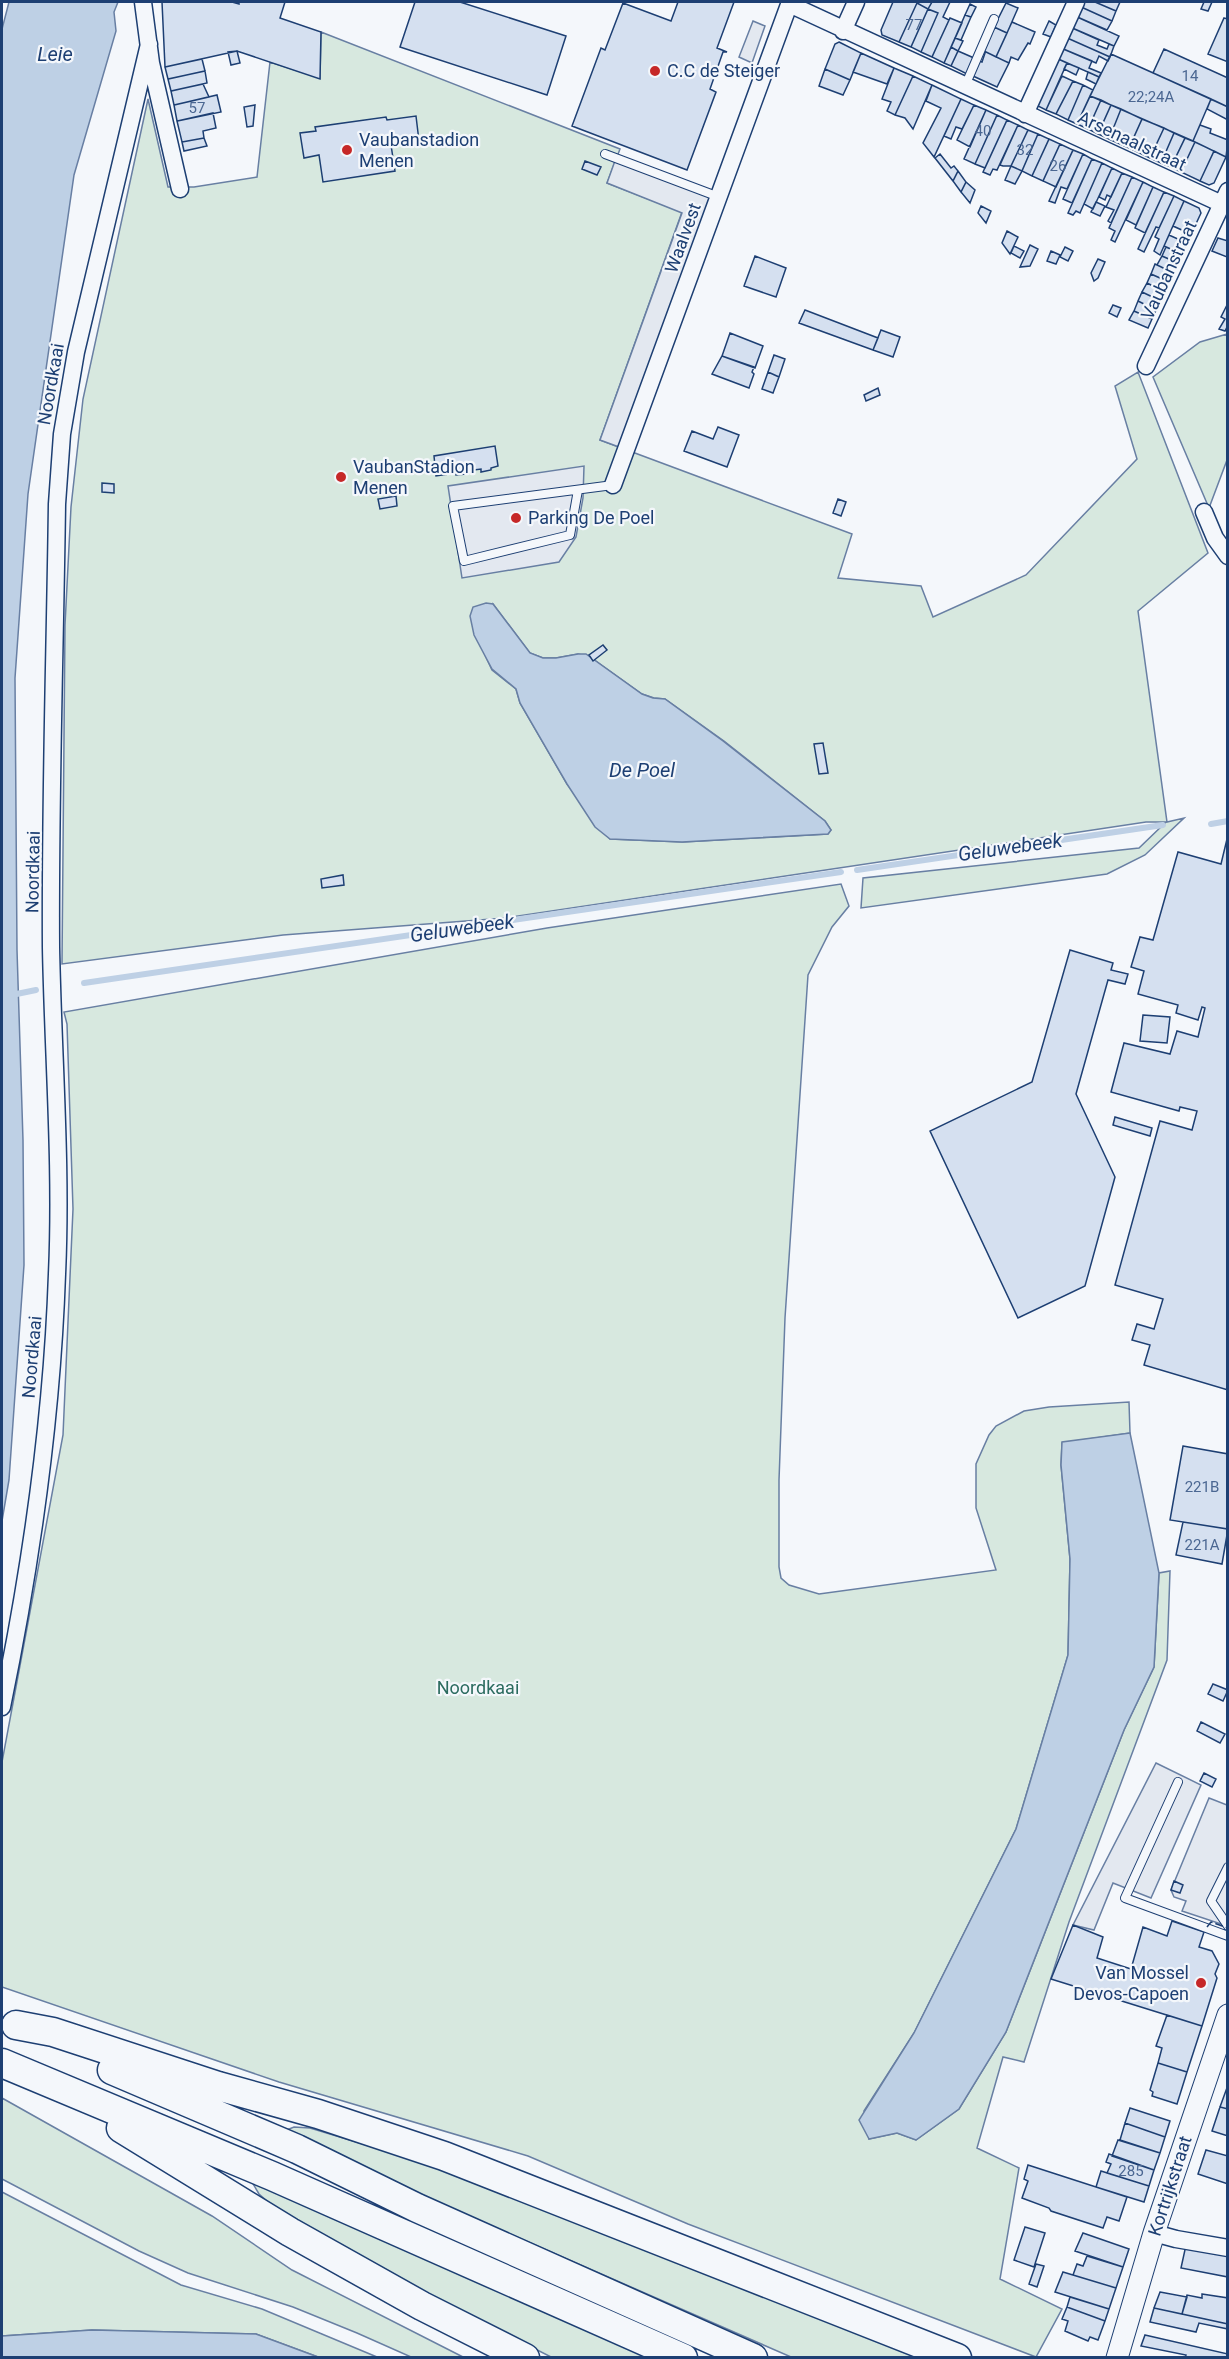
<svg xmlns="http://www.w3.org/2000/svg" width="1229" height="2359" font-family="Roboto,sans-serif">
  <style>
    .green { fill: #d7e8df; stroke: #687fa3; stroke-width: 1.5; fill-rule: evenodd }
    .parking { fill: #e3e8f0; stroke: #687fa3; stroke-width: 1.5 }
    .water { fill: #bed0e5; stroke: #687fa3; stroke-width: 1.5 }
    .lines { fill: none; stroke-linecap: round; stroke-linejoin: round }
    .stream { stroke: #bed0e5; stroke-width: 6 }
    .building { fill: #d5e0f0; stroke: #1d3f73; stroke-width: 1.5 }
    .service-casing { stroke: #1d3f73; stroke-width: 10 }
    .minor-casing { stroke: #1d3f73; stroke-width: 19 }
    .tertiary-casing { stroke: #1d3f73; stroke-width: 23 }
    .trunk-casing { stroke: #1d3f73; stroke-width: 31 }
    .service { stroke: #f4f7fb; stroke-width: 8 }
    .minor { stroke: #f4f7fb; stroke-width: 16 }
    .tertiary { stroke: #f4f7fb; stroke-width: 21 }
    .trunk { stroke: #f4f7fb; stroke-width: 28 }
    .fence { stroke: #1d3f73; stroke-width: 1.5; stroke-dasharray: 8 3; stroke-linecap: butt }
    .poi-dot { fill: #c62828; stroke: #f4f7fb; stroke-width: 2 }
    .labels { text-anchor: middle; stroke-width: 4.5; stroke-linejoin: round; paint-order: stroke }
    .number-label { font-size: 15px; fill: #4b6792 }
    .poi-label { font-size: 18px; fill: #1d3f73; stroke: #f4f7fb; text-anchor: start }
    .street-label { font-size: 18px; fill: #1d3f73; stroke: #f4f7fb }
    .park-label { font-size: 18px; fill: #2c6c60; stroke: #f4f7fb }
    .water-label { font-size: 20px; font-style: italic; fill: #1d3f73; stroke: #f4f7fb }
  </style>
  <rect width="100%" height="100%" fill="#f4f7fb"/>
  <path class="green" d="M321 32 620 149 607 183 682 212 600 440 852 534 838 578 921 586 933 617 1026 575 1137 459 1115 386 1138 372 1208 553 1138 611 1167 822 1184 818 1145 855 1107 874 861 908 863 878 1139 848 1166 822H1146L505 918 283 935 62 964 65 625 71 507 83 399 148 99 168 187H194L257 177 270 62 320 78ZM493 604 530 653 543 658H556L578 654 590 657 642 694 654 698 665 699 724 741 825 821 831 830 828 834 683 842 610 839 567 784 520 703 516 689 492 670 485 655Z
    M1227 334V460L1209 508 1153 377 1200 342Z
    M841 884 849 906 832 927 808 975 785 1318 779 1480V1567L781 1578 789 1585 819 1594 996 1570 976 1508V1464L989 1435 996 1426 1024 1411 1049 1407 1129 1402 1130 1433 1062 1443 1061 1465 1070 1559 1068 1655 1016 1829 914 2033 864 2111 869 2139 897 2133 916 2140 959 2109 1006 2032 1124 1730 1154 1667 1159 1573 1170 1571 1167 1660 1069 1922 1024 2062 1003 2057 977 2148 1019 2168 1000 2279 1062 2309 1036 2357 688 2224 528 2156 279 2082 2 1987V1762L63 1435 73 1209 67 1024 64 1012 547 928Z
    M2 2098 212 2216 292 2270 463 2357H411L357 2333 293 2307 188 2273 139 2251 2 2179Z
    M294 2127 310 2128 426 2163 921 2357H791L279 2133Z
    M252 2182 652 2357H551L403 2282 276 2209 259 2194Z
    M2 2192 181 2285 262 2309 377 2357H318L256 2334 92 2330 2 2336Z"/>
  <path class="parking" d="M753 21 765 26 752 63 739 57Z
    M616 158 720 197 619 447 600 440 682 213 607 183Z
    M584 466 583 498 576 537 559 562 462 578 448 486Z
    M1156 1763 1201 1785 1151 1898 1113 1883 1094 1930 1073 1925Z
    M1209 1798 1227 1805V1926L1182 1911 1186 1901 1174 1897 1171 1890Z"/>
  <path class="water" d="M9 2H118L114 12 116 31 74 175 28 494 15 678 17 950 23 1140 24 1265 9 1480 2 1521V29Z
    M486 603 493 604 530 653 543 658H556L578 654H586L642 694 653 698 665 699 723 741 825 821 831 830 828 834 682 842 610 839 595 827 567 784 520 703 516 689 492 669 474 635 470 616 473 607Z
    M1130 1433 1159 1573 1154 1667 1124 1730 1006 2032 959 2109 916 2140 897 2133 869 2139 859 2120 914 2033 1016 1829 1068 1655 1070 1559 1061 1465 1062 1442Z
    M92 2330 256 2334 318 2357H2V2336Z"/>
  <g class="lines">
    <path class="stream" d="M1211 824 1228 821
      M857 870 1163 825
      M84 983 841 872
      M2 997 36 990"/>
  </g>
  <path class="building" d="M162 2H232L239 4V2H285L280 18 321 32 320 79 237 51 165 67Z
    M415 2H460L566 36 547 95 400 47Z
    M678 2H734L717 48 727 52H723L710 89 716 92 687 170 572 126 601 48 605 50 623 3 671 21Z
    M893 2H932L928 9 917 3 899 42 882 35 881 30Z
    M932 2H950L943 17 949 20 932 57 921 52 938 13 928 9Z
    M1081 2H1095L1116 11 1112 21 1079 6Z
    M1095 2H1120L1116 11Z
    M1204 2H1212L1208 11 1201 9Z
    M917 3 928 9 911 47 899 42Z
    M1006 3 1018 8 1007 33 994 27Z
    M970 4 976 7 971 17 965 15Z
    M1079 6 1112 21 1107 30 1075 16Z
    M928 9 938 13 921 52 911 47Z
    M965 15 971 17 961 40 955 38Z
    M1075 16 1119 36 1114 46 1070 27Z
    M950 18 962 23 944 63 932 57Z
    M1224 18 1228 19V62L1208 54Z
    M1049 21 1056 25 1051 37 1043 34Z
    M1012 22 1035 32 1030 44 1028 43 1018 60 1011 57 1009 63 996 57Z
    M994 27 1007 33 996 57 984 51Z
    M1070 27 1099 40 1097 45 1107 49 1109 44 1114 46 1110 57 1065 37Z
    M1065 37 1110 57 1108 61 1099 56 1096 63 1061 48Z
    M955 38 963 41 958 51 951 47Z
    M839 42 861 53 850 80 825 69 835 44Z
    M951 47 958 51 951 66 944 63Z
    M1061 48 1092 61 1089 68 1101 73 1099 77 1056 58Z
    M1164 49 1228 78V107L1153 73Z
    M237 51 240 63 231 65 228 52Z
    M958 51 974 58 967 74 951 66Z
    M984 51 1009 63 997 87 973 76 979 61 982 62 985 53Z
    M861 53 894 68 887 84 853 72Z
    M1111 54 1211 99 1193 141 1090 96Z
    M1056 58 1067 63 1046 110 1036 105Z
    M202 59 205 71 168 79 165 67Z
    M1067 63 1079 68 1076 75 1064 69Z
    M894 68 913 76 895 115 887 111 891 102 882 99Z
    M825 69 850 80 843 95 819 86Z
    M205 71 207 83 171 91 168 79Z
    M1088 72 1099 77 1096 84 1086 79Z
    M913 76 932 85 913 129 905 118 895 115Z
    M1062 76 1073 81 1056 114 1046 110Z
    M1073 81 1083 85 1068 120 1056 114Z
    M203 84 209 97 174 105 171 91Z
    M932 85 961 99 934 157 923 143 941 108 926 101Z
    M1083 85 1093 90 1077 124 1068 120Z
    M217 95 221 112 177 121 174 105Z
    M1090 96 1101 100 1088 129 1077 124Z
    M961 99 974 105 962 129 956 127 951 139 944 136Z
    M1211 99 1228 107V120L1207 109Z
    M1101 100 1111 105 1098 134 1088 129Z
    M255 105 253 126 247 127 244 107Z
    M974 105 986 110 970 147 957 140Z
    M1111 105 1121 109 1109 139 1098 134Z
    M1121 109 1142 119 1129 148 1109 139Z
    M986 110 997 115 975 164 964 159Z
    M213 113 216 128 203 131 204 138 182 142 177 121Z
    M997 115 1007 120 985 168 975 164Z
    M416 116 419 141 391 145 395 171 323 182 319 155 304 158 300 133 316 131 315 127 386 117 387 120Z
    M1142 119 1164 128 1150 158 1129 148Z
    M1007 120 1018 125 997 170 993 169 990 175 983 172Z
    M1018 125 1028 130 1011 166H1003L1000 165Z
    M1200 125 1211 129 1210 133 1228 140 1226 157 1193 141Z
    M1164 128 1174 133 1161 163 1150 158Z
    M1028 130 1038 134 1022 171 1011 166Z
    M1174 133 1185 138 1171 167 1161 163Z
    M1038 134 1049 139 1032 176 1022 171Z
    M204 138 207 146 184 151 182 142Z
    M1185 138 1195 142 1181 172 1171 167Z
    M1049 139 1060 144 1043 181 1032 176Z
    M1195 142 1214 151 1200 181 1181 172Z
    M1060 144 1073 150 1056 187 1043 181Z
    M1073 150 1083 154 1067 189 1061 187 1055 203 1049 201Z
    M1214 151 1226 157 1214 183 1209 185 1200 181Z
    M940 154 951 168 954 166 958 171 953 181 935 158Z
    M1083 154 1092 159 1072 203 1063 199Z
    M1092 159 1102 163 1080 213 1076 211 1073 215 1068 213Z
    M585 161 601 167 597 175 582 169Z
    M1102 163 1112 168 1093 209 1084 204Z
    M1011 166 1022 171 1015 184 1005 180Z
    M1112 168 1122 173 1111 197 1107 195 1105 200 1099 197Z
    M958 171 966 182 961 192 953 181Z
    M1122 173 1132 177 1111 223 1108 221 1114 210 1106 207Z
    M1132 177 1143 182 1115 242 1111 240 1115 231 1109 228Z
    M966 182 975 190 970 203 961 192Z
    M1143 182 1153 187 1136 225 1126 220Z
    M1153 187 1164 192 1145 233 1135 228Z
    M1164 192 1174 196 1159 228 1156 227 1144 252 1138 249Z
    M1174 196 1184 201 1160 255 1154 251 1159 239 1155 237Z
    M1184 201 1199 208 1201 213 1182 254 1164 246 1169 235 1180 240 1184 231 1173 226Z
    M1096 202 1105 206 1100 216 1091 212Z
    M981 206 991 211 986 223 978 213Z
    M1007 231 1018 237 1010 254 1002 243Z
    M1218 238 1228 241 1227 257 1212 251Z
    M1030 245 1038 249 1030 266 1020 267Z
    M1014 246 1024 251 1020 258 1011 253Z
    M1065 247 1073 251 1068 261 1060 257Z
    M1166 247 1182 254 1178 263 1162 256Z
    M1051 251 1060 255 1056 264 1047 261Z
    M755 256 786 268 776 297 744 286Z
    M1162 256 1178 263 1173 273 1157 265Z
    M1098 259 1105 262 1098 278 1094 281 1091 273Z
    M1155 264 1174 273 1169 282 1151 274Z
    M1151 274 1169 282 1165 292 1147 283Z
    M1147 283 1165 292 1161 301 1142 292Z
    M1142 292 1161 301 1156 310 1138 301Z
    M1138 301 1156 310 1152 319 1134 311Z
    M1228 303V325L1225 331 1219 329 1225 319 1221 317Z
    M1113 305 1121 308 1117 317 1109 313Z
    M805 310 878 338 873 350 799 323Z
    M1134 311 1152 319 1148 328 1129 320Z
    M881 330 900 337 893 357 873 350Z
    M730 333 763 346 755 368 722 356Z
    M774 355 785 359 779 377 768 372Z
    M722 356 754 367 752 372 754 374 749 388 712 374Z
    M768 372 779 377 773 393 762 389Z
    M878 388 880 395 866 401 864 395Z
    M718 427 739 435 727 467 684 451 692 431 713 439Z
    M495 446 498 466 491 468V470L481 472V469L466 471V474L456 475V473L436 476 434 456Z
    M102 483 114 484V493L102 492Z
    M396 496 397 506 380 509 378 499Z
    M838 499 846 502 841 516 833 513Z
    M603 645 607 650 593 661 589 655Z
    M823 743 828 773 819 774 814 744Z
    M1227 839 1228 840V1390L1144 1365 1150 1345 1132 1340 1137 1324 1154 1329 1163 1299 1115 1285 1160 1121 1192 1130 1197 1111 1180 1107 1179 1111 1111 1092 1124 1043 1170 1054 1177 1031 1198 1037 1205 1008 1202 1007 1198 1020 1176 1013 1178 1005 1138 994 1144 971 1131 967 1140 937 1153 940 1178 852 1221 864Z
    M343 875 344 885 322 888 321 879Z
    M1070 950 1113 963 1111 970 1128 974 1125 984 1108 980 1076 1094 1115 1177 1085 1286 1018 1318 930 1131 1032 1082Z
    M1143 1015 1170 1017 1167 1043 1140 1041Z
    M1115 1117 1152 1128 1150 1136 1113 1125Z
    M1183 1446 1228 1454V1529L1170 1520Z
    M1183 1522 1228 1529 1222 1564 1176 1555Z
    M1213 1684 1228 1690 1223 1701 1208 1694Z
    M1201 1722 1225 1734 1220 1743 1197 1731Z
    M1204 1773 1216 1779 1212 1787 1200 1781Z
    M1174 1881 1183 1885 1180 1893 1171 1890Z
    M1172 1921 1204 1932 1199 1947 1212 1951 1219 1964 1215 1974 1217 1978 1202 2026 1051 1979 1073 1925 1103 1937 1097 1958 1131 1969 1143 1927 1167 1936Z
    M1167 2015 1202 2026 1187 2072 1158 2063 1162 2048 1156 2046Z
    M1158 2063 1187 2072 1177 2104 1152 2096 1153 2092 1150 2090Z
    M1228 2085V2109L1220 2107Z
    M1220 2107 1228 2109V2136L1212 2131Z
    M1130 2108 1170 2121 1165 2137 1125 2123Z
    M1125 2123 1165 2137 1160 2153 1120 2140Z
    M1118 2140 1160 2153 1154 2170 1112 2156Z
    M1206 2150 1228 2156V2184L1198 2174Z
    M1109 2154 1154 2170 1149 2186 1107 2173 1111 2164 1106 2162Z
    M1028 2165 1127 2197 1119 2221 1107 2217 1103 2228 1051 2211 1049 2208 1022 2198 1028 2181 1024 2179Z
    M1101 2171 1149 2186 1144 2202 1096 2187Z
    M1025 2227 1045 2233 1034 2267 1014 2260Z
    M1083 2233 1129 2249 1123 2267 1075 2251Z
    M1186 2245 1228 2253V2277L1181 2268Z
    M1087 2256 1123 2267 1116 2288 1073 2275 1077 2264 1083 2266Z
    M1036 2264 1044 2266 1037 2287 1029 2284Z
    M1063 2272 1116 2288 1109 2309 1055 2292Z
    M1160 2292 1187 2297 1182 2314 1154 2308Z
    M1202 2294 1228 2298V2324L1182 2314 1187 2295 1202 2298Z
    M1070 2297 1109 2309 1105 2321 1067 2307Z
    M1067 2307 1105 2321 1098 2340 1090 2337 1088 2341 1065 2331 1068 2321 1062 2319Z
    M1154 2308 1228 2324V2329L1199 2323 1196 2332 1150 2322Z
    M1145 2335 1228 2354V2358H1185L1186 2355 1141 2346Z"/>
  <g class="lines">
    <defs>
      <path id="service" d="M965 86 994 19
        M605 154 719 197
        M578 490 570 535 464 561 453 506 613 485
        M1178 1782 1125 1898 1228 1936
        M1228 1867 1211 1901 1228 1926"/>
      <path id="minor" d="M143 2 151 63 180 189
        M789 4 1222 204
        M843 31 856 2
        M1025 114 1076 2
        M1146 366 1228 191
        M613 485 790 2
        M1204 512 1215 538 1228 556
        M2 1707C31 1566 52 1419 57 1274 62 1165 53 1056 51 947 50 799 55 651 57 504L62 434 76 352 149 44
        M1154 2233 1176 2239 1228 2248"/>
      <path id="tertiary" d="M1117 2358 1154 2233 1228 2015"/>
      <path id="trunk" d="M16 2025 53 2032 218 2086 318 2114 444 2156 957 2358
        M2 2063 272 2176 683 2358
        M112 2070 297 2149 417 2208 753 2358
        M121 2128 290 2232 422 2306 525 2358"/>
    </defs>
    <use href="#service" class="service-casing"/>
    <use href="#minor" class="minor-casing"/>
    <use href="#tertiary" class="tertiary-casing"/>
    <use href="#trunk" class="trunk-casing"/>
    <use href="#service" class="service"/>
    <use href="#minor" class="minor"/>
    <use href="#tertiary" class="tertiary"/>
    <use href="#trunk" class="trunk"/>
    <path class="fence" d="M1207 1927 1211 1922 1228 1928"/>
  </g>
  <g class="poi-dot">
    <circle cx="655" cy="71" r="6"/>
    <circle cx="347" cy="150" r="6"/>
    <circle cx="341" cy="477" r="6"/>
    <circle cx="516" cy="518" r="6"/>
    <circle cx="1201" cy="1983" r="6"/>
  </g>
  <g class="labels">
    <g class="number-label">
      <text x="914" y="30">77</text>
      <text x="1190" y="81">14</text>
      <text x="1151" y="102">22;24A</text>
      <text x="197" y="113">57</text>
      <text x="983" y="136">40</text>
      <text x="1025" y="155">32</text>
      <text x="1058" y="171">26</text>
      <text x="1202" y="1492">221B</text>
      <text x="1202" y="1550">221A</text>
      <text x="1131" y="2176">285</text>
    </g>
    <g class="poi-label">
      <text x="667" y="77">C.C de Steiger</text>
      <text x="359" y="146">Vaubanstadion<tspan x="359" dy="21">Menen</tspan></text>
      <text x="353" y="473">VaubanStadion<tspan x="353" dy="21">Menen</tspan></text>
      <text x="528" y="524">Parking De Poel</text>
      <text x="1189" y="1979" text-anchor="end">Van Mossel<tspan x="1189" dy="21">Devos-Capoen</tspan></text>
    </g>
    <g class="street-label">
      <text transform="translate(1132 141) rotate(25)" y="6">Arsenaalstraat</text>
      <text transform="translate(683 238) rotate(-70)" y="6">Waalvest</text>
      <text transform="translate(1169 270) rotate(-65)" y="6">Vaubanstraat</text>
      <text transform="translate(51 384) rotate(-80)" y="6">Noordkaai</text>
      <text transform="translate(33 872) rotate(-89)" y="6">Noordkaai</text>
      <text transform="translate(32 1357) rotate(-85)" y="6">Noordkaai</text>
      <text transform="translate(1170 2186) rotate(-72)" y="6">Kortrijkstraat</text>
    </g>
    <g class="park-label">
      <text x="478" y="1694">Noordkaai</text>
    </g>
    <g class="water-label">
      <text x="55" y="61">Leie</text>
      <text x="642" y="777">De Poel</text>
      <text transform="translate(1010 847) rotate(-8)" y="7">Geluwebeek</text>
      <text transform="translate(462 928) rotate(-8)" y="7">Geluwebeek</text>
    </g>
  </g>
  <rect width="1229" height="2359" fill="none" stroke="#1d3f73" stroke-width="6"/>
</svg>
